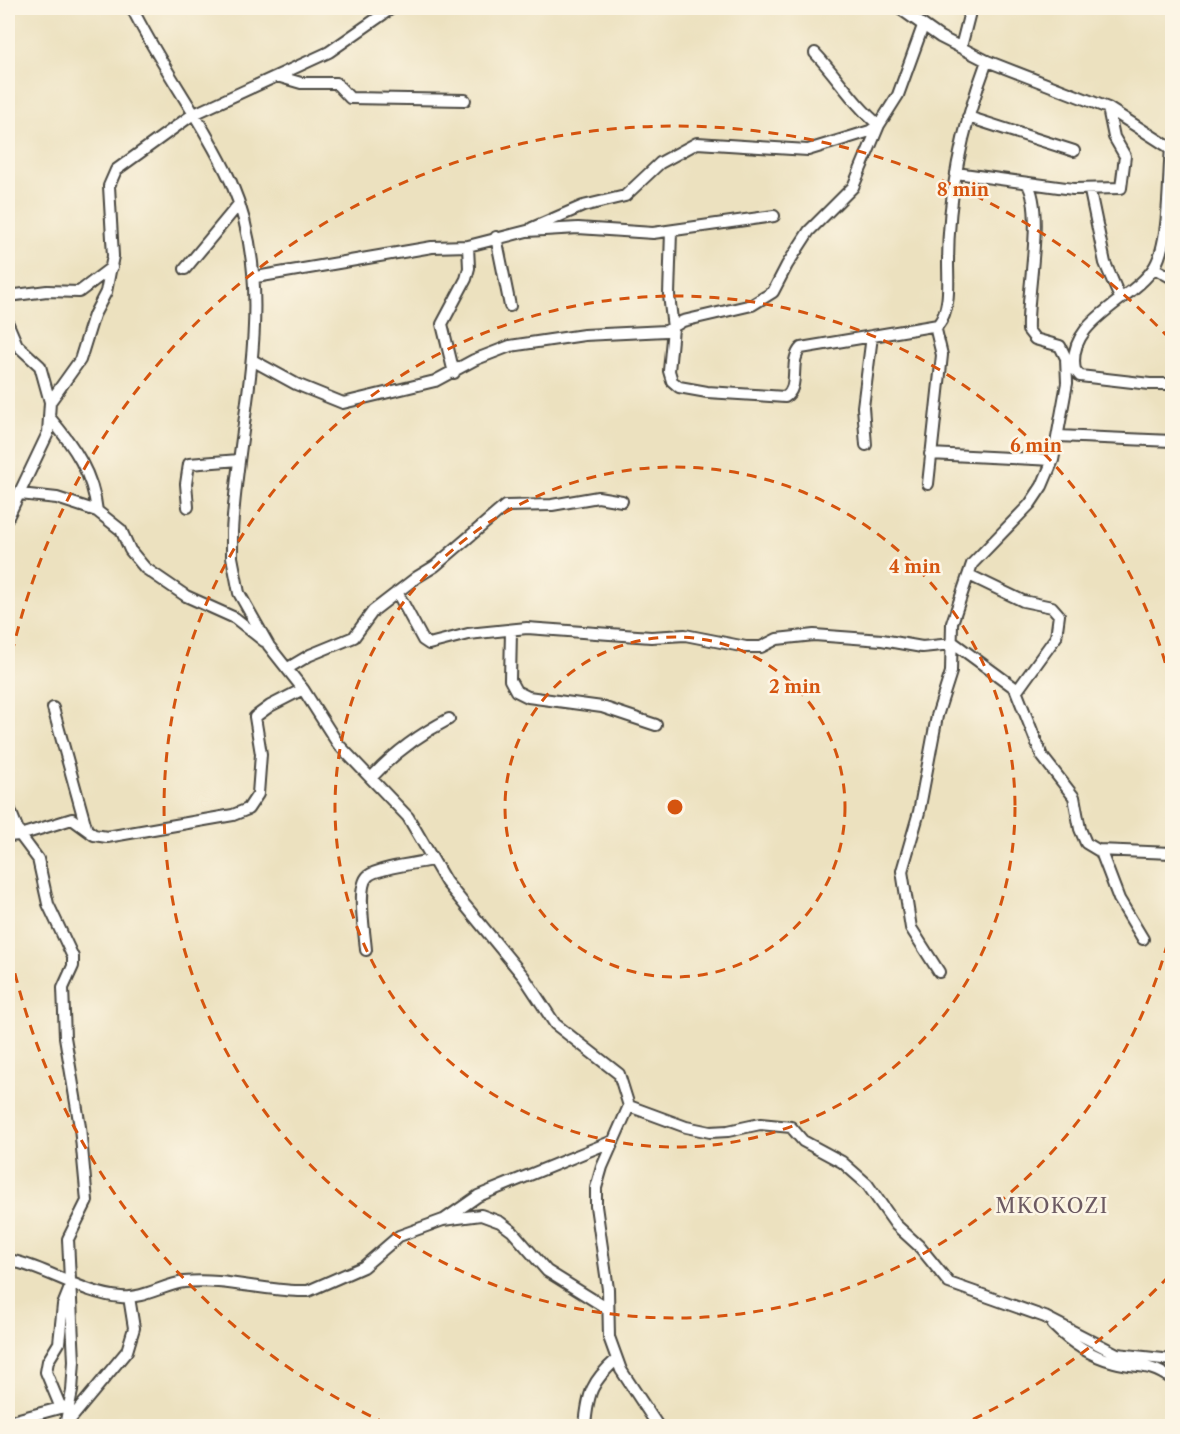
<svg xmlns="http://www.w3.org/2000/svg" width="1180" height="1434" font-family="'Libre Caslon Text',serif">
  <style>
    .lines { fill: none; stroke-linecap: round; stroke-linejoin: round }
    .minor-casing { stroke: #484641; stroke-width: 14 }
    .minor { stroke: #fff; stroke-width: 10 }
    .ring { fill: none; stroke: #d5540f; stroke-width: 3; stroke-dasharray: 10 8 }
    .labels { text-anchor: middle; stroke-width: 5; stroke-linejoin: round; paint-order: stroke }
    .quarter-label { font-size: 20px; letter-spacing: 1.5px; fill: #6c5a62; stroke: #fcf5e5 }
    .centre { fill: #d5540f; stroke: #fcf5e5; stroke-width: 3 }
    .ring-label { font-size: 18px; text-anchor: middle; font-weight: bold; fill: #d5540f; stroke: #fcf5e5; stroke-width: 5; stroke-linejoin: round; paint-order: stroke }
  </style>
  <rect width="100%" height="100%" fill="#fcf5e5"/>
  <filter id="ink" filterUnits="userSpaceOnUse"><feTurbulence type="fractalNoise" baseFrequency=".0167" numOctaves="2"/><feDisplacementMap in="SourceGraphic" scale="12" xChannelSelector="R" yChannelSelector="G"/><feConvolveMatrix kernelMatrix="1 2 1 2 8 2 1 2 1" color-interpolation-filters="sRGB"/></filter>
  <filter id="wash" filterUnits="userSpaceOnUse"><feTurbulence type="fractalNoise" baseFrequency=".008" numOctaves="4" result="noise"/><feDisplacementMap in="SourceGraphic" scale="24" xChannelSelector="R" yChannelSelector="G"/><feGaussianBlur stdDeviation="1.35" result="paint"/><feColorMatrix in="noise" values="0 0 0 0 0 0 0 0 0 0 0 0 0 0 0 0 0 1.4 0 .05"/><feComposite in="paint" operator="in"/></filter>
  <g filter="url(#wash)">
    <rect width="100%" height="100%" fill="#ece1bf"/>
  </g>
  <g filter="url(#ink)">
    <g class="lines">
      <defs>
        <path id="minor" d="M132 8C161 67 204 123 231 182 280 295 238 415 232 532V557L239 593 269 646 303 689 338 744 408 817 446 882 524 977 555 1024 619 1074 629 1106 602 1167 596 1188V1206L608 1289 609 1337 621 1370 658 1426
          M899 8 940 37 987 61 1108 108 1172 149
          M961 47 971 8
          M277 76 301 83H336L350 98 465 100
          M968 117 1074 151
          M1171 148C1168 179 1170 241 1155 266 1134 301 1065 320 1075 370L1080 376 1150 384H1172
          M956 173 1073 189 1121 188 1125 156 1114 137 1108 108
          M1090 191 1105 263 1120 298
          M532 228 583 206 625 196 660 163 697 143 808 150 870 131 879 125 898 95 923 26
          M671 231 669 295 673 328 669 371 672 381 679 387 707 392 785 397C801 387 788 361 801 348L938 325C951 309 948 282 948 263 948 194 963 125 987 61
          M496 237 510 306
          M1154 268 1172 278
          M185 269 239 204
          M256 277 432 247 468 246 527 231 578 228 653 233 774 216
          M8 296 47 291 79 292 112 267
          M8 324 17 345 40 366 50 402
          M252 360 296 384 343 403 435 381 474 360 510 346 584 335 666 331 683 321 752 305 773 292 787 265 809 231 853 187 879 125C854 105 837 76 815 53
          M454 373 442 324 466 279 469 268 468 246
          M50 418C74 446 93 474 97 511
          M1058 436 1172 441
          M866 445 863 407 872 336
          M930 454 1053 460
          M928 484 942 355 935 326
          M8 496 20 494 57 498 97 511 121 530 130 550 145 568 186 596 235 618 264 641
          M188 507 186 484 189 464 239 460
          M8 517 48 433 50 402 80 360 94 315 106 292 113 256 109 186 116 170 192 115 329 52 392 8
          M969 575 1023 601 1052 607 1059 615 1056 637 1017 691
          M397 592 423 640 429 644 468 634 527 628 651 637 685 635 746 647H761L777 639 814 635 882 640 922 647 952 644
          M511 630 510 680 516 691 528 697 602 707 656 725
          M951 641 1015 688 1042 756 1074 797 1080 829 1086 843 1101 852 1119 899 1143 939
          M288 668 310 655 354 637 373 611 417 577 435 566 505 506 552 505 598 497 622 501
          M53 708 86 827
          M372 777C394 753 420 734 449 719
          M8 805 20 835 38 859 48 904 73 957V966L63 988 65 1037 80 1127 87 1201 68 1239 74 1361 72 1391 65 1426
          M8 836 20 835 72 819 94 835 107 837 233 815 248 809 258 794 261 754 255 717 270 706 303 689
          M1098 850 1172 853
          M366 950C365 934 356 887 368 876 377 868 418 863 432 860
          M939 972 911 928 902 871 919 812 937 716 951 672 952 623 972 564 1030 504 1042 486 1053 460 1067 383 1066 358 1060 346 1035 339 1028 330C1026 294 1045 211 1027 183
          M629 1106 686 1127 710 1132 728 1131 760 1124 791 1127 803 1141 842 1162 867 1184 896 1225 919 1246 949 1283 1045 1317 1117 1354 1172 1360
          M445 1219 478 1196 613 1141
          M8 1260C47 1267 82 1294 121 1297 143 1299 163 1285 184 1282 223 1278 260 1290 299 1291H308L363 1267 399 1236 443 1220 481 1215 500 1222 512 1231 547 1271 608 1309
          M1053 1325C1070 1342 1091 1356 1114 1362 1140 1369 1147 1362 1172 1379
          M61 1408 46 1372 48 1361 59 1343 63 1305 69 1290
          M69 1421 127 1351 134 1328 129 1297
          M8 1422 67 1406
          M585 1426C588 1393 591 1382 617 1359"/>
      </defs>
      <use href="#minor" class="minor-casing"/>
      <use href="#minor" class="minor"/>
    </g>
  </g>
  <g class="ring">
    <circle cx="675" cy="807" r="170"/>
    <circle cx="675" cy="807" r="340"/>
    <path d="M1172 926A511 511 0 1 1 1172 688"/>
    <path d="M1169 1276A681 681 0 0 1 963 1424M387 1424A681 681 0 0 1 8 943M8 671A681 681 0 0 1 1169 338"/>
  </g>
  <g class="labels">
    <g class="quarter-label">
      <text x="1052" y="1213">MKOKOZI</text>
    </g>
  </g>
  <circle cx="675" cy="807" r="9" class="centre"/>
  <g class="ring-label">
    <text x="963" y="196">8 min</text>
    <text x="1036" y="452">6 min</text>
    <text x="915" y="573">4 min</text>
    <text x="795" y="693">2 min</text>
  </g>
  <rect width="1180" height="1434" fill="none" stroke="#fcf5e5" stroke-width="30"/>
</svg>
